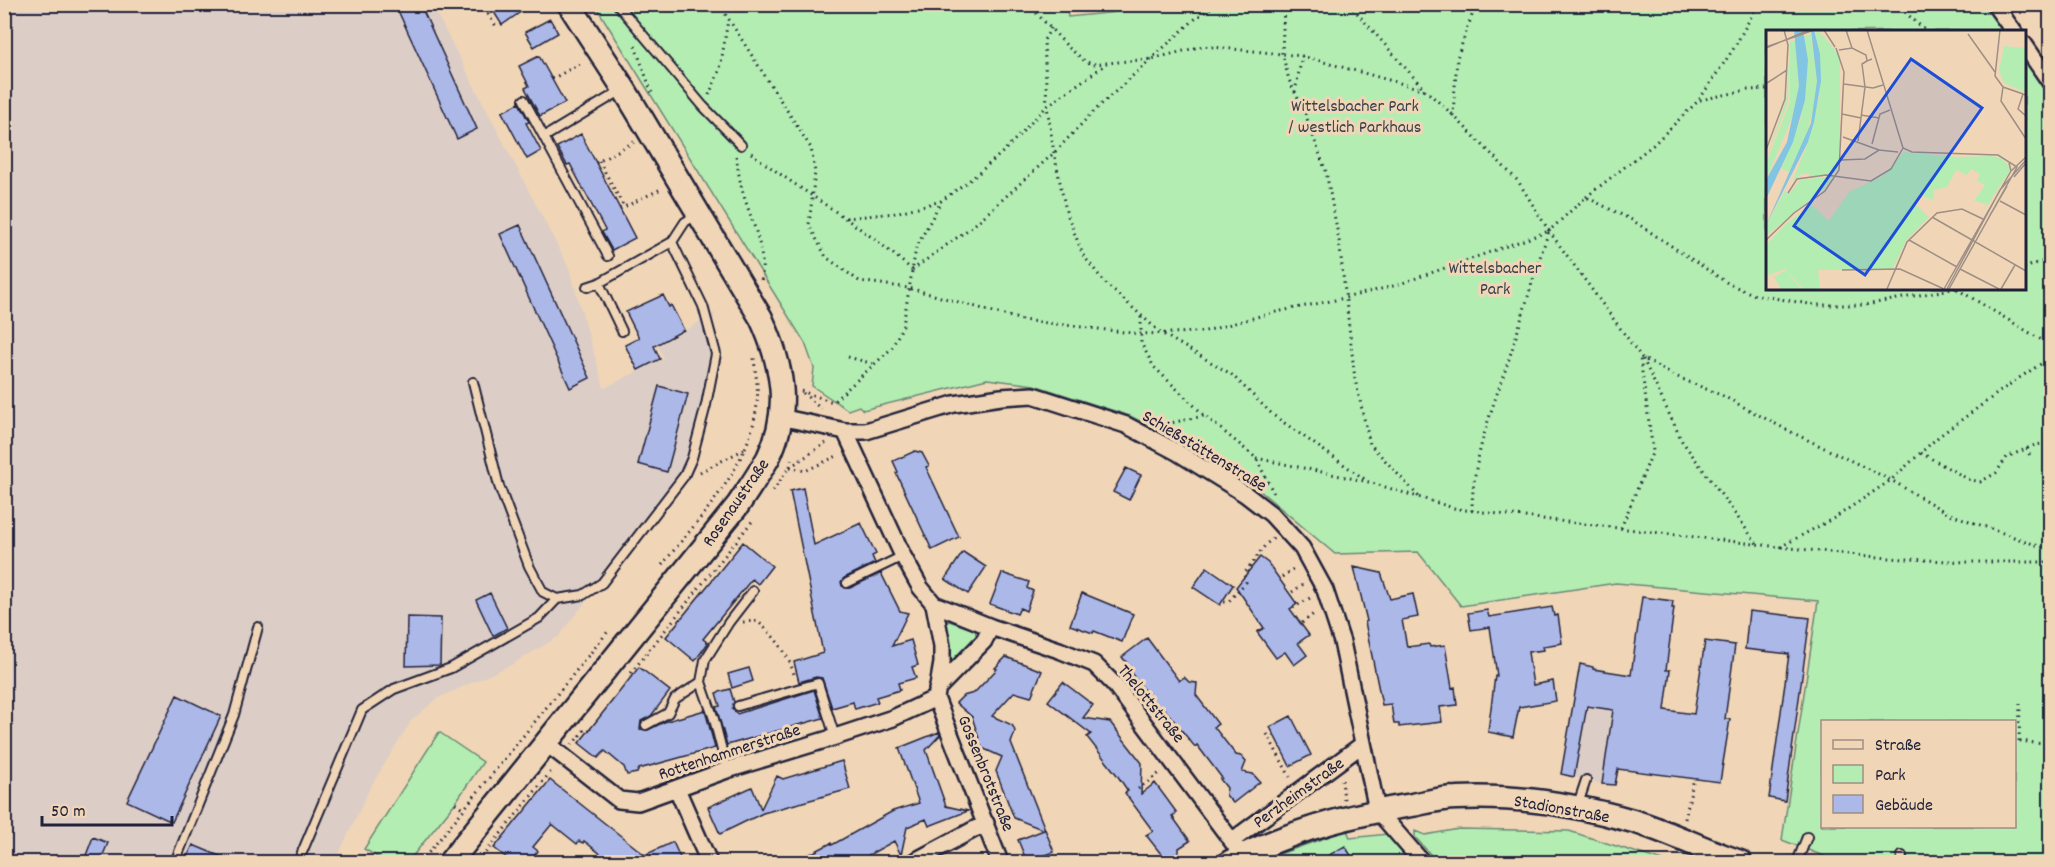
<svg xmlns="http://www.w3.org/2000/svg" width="2055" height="867" font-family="Dekko,sans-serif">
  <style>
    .built { fill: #dccdc6 }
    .green { fill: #b3edb2; stroke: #6a8876; stroke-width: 1.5; fill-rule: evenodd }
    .building { fill: #acb8e8; stroke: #22223b; stroke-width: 1.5 }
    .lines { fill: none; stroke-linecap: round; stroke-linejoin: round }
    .lane-casing { stroke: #22223b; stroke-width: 12 }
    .street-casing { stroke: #22223b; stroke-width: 20 }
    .secondary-casing { stroke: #22223b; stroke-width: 27 }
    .path { stroke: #22223b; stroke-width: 3; stroke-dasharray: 1.5 4.5; stroke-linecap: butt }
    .lane { stroke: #f0d6b7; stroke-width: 8 }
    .street { stroke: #f0d6b7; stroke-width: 15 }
    .secondary { stroke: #f0d6b7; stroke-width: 22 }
    .labels { text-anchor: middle; stroke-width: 6; stroke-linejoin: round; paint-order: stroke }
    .park-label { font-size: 18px; fill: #38404d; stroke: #f0d6b7 }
    .street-label { font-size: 18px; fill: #22223b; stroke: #f0d6b7 }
    .inset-road { fill: none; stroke: #9e8e85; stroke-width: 1.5 }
    .view { fill: #1d4ed8; fill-opacity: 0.15; stroke: #1d4ed8; stroke-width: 3 }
    .inset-edge { fill: none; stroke: #22223b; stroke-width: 3 }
  </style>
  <rect width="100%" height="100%" fill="#f0d6b7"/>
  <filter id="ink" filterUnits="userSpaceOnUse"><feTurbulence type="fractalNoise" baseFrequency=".0167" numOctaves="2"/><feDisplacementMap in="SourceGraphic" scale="12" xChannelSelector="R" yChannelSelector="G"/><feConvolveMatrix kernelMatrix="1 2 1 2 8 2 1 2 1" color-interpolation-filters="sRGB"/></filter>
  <g filter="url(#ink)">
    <path class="built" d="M5 5H432L569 268 604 388 664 358 658 346 715 313 696 443 684 476 558 637 511 665 438 698 411 721 371 786 335 862H5Z
      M1593 667 1617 673 1602 784 1574 777Z"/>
    <path class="green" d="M1066 4 1068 17 1147 9 1157 4 1999 5 2019 31 1767 32V288H2024V38L2050 76V862H1839L1782 840 1818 601 1616 583 1461 606 1418 552 1335 554 1259 490 1182 442 1130 416 1034 385 987 379 863 410 859 406 848 410 812 386 814 368 805 343 595 5ZM1822 722H2014V826H1822Z
      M949 621 975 630 977 638 954 662 949 658 945 623Z
      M439 732 483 762 455 803 408 862H386L364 849Z
      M1459 829 1569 831 1666 862H1437L1415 837V831L1425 835Z
      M1347 830 1350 838 1388 834 1414 862H1257Z"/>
    <path class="building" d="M395 4H420L477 129 457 139Z
      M489 4H532L502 25Z
      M550 19 558 33 534 47 525 32Z
      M539 56 565 103 540 116 525 88 529 86 519 66Z
      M519 103 529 122 526 123 541 151 527 159 502 112Z
      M581 134 635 238 612 250 602 232 605 230 570 164 567 165 557 147Z
      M520 225 590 378 570 388 500 234Z
      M663 295 669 307 671 305 684 330 654 346 660 359 638 370 625 345 639 338 626 312Z
      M659 386 688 394 667 472 638 464Z
      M915 451 922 453 929 466 926 467 959 537 932 550 896 473 898 472 893 461Z
      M1126 468 1141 475 1129 500 1113 492Z
      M803 488 814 545 861 523 876 554 872 556 875 563 844 578 841 582 842 586 850 588 881 573 900 611 908 613 892 646 911 640 918 665 912 667 916 678 898 683 900 690 876 697 878 702 855 709 853 702 832 708 822 678 816 677 799 682 794 662 823 653 790 491Z
      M743 542 772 566 758 584 752 579 703 639 708 643 695 661 666 637Z
      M963 552 986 567 968 594 945 579Z
      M1260 557 1268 563 1297 604 1290 609 1309 635 1298 643 1307 655 1294 665 1285 652 1276 658 1257 632 1264 628 1236 587Z
      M1207 567 1233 585 1220 605 1193 587Z
      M1354 567 1381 573 1390 599 1413 594 1418 617 1402 620 1407 647 1429 644 1430 647 1445 645 1452 688 1455 687 1457 705 1440 707 1442 722 1399 727V724H1394L1391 704 1382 705 1365 622 1367 621Z
      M1002 573 1029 582 1027 588 1033 591 1026 611 1020 608 1017 614 990 604Z
      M490 593 507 628 493 636 476 600Z
      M1082 593 1133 614 1122 642 1094 631 1093 633 1070 625Z
      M1642 597 1673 601 1672 608H1674L1666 670H1670L1665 710 1694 714 1705 641 1735 645 1725 719H1730L1720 782 1618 769 1615 785 1602 784 1613 710 1587 706 1574 777 1561 774 1580 664 1593 667V669L1631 675Z
      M1552 607 1554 616 1558 615 1562 643 1543 646 1544 650 1528 652 1533 685 1553 681 1556 701 1519 707 1513 737 1488 732 1495 676H1497L1490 627 1471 630 1468 613 1487 610 1489 617Z
      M1749 611 1810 618 1785 801 1769 798 1789 654 1745 649Z
      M407 617 441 618 440 665 406 666Z
      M1147 638 1179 681 1184 677 1189 682 1197 683 1196 695 1218 724 1214 727 1236 755 1241 756 1246 762 1242 772 1253 774 1260 782 1233 803 1226 795 1227 788 1220 779 1222 778 1197 745 1195 747 1162 706 1158 709 1125 665 1127 663 1122 657Z
      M1006 657 1042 671 1031 697 1014 692 992 716 1012 725 1014 728 1015 732 1011 743 1054 852 1043 856 1046 862H1027L1018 840 1044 830 1014 818 996 771 1002 757 982 748 972 717 956 703 963 696 974 693 997 669 995 668Z
      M639 667 670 691 651 716 641 721 640 729 648 730 664 722 705 710 715 748 639 769 637 773 627 775 624 767 605 751 598 758 579 743Z
      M749 668 753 681 732 688 728 674Z
      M1063 682 1093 705 1083 718 1110 722 1142 763 1141 794 1155 783 1177 813 1172 816 1190 841 1179 848V852L1174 856 1170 855 1165 859 1146 835 1153 831 1125 793 1128 791 1117 775 1087 737 1091 734 1048 701Z
      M730 689 734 702 732 708 737 714 814 690 823 718 727 745 716 707 720 706 716 693Z
      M177 695 221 716 172 822 127 801Z
      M1291 716 1311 755 1290 766 1270 727Z
      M939 732 940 735 926 750 946 806 968 811 929 826 926 819 907 827 901 855 894 841 856 862H795L831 843 832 845 893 811 919 803 899 748Z
      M842 761 850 789 763 813 720 834 708 807 752 787 761 809 777 776 783 779Z
      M550 780 645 855 673 842 682 862H611L584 841 583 843 579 841 577 844 552 824 533 847 538 851 529 862H512L494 848Z
      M93 837 108 843 100 862 85 858Z
      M193 845 234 862H185Z
      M1345 846 1355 862H1317Z"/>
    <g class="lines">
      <defs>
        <path id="lane" d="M617 4 703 106 741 145
          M524 100 544 137
          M608 256 544 137 622 90
          M599 283 622 331
          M587 287 599 283 672 242
          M473 382 499 486 529 566 543 592 557 599
          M847 583 903 556
          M738 706 818 683 835 737
          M646 725 668 713 675 699 701 682
          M727 770 714 719 701 682 705 660 729 622 753 591
          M1578 804 1586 780
          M175 862 234 715 258 627
          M298 862 362 710 394 689 451 668 539 618 557 599 583 595 602 583 684 476 692 458 706 405 716 354 703 306 672 242 685 222 696 215
          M1797 862 1807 837
          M1901 862 1902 856"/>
        <path id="street" d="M1994 4 2014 32
          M2024 44 2050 82
          M780 417 845 431H866L954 404 1001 397 1033 395 1126 425 1177 452 1245 494 1271 514 1302 548 1325 590 1342 642 1377 810 1422 862
          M845 431 903 556 920 587 934 604 991 627 1059 650 1094 664 1115 685 1243 856
          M934 604 942 646V663L936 698
          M937 689 984 641 991 627
          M936 698 1000 862
          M546 743 619 800 638 802 727 770 835 737 893 718 936 698
          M677 789 709 862
          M1233 840 1363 744
          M913 862 986 823"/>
        <path id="secondary" d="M450 862 738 505C748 490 759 474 768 458 792 409 782 364 761 318L624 89 569 4
          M1230 862C1287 832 1348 815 1412 805 1427 802 1442 798 1457 798 1516 795 1577 805 1633 821 1670 832 1704 850 1740 862"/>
      </defs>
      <use href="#lane" class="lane-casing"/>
      <use href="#street" class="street-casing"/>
      <use href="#secondary" class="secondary-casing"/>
      <path class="path" d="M481 4 496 26
        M719 4 811 148 815 172 809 225 826 257 859 281 909 288 1022 320 1141 334 1202 332 1271 313 1345 298 1397 285 1549 231
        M1028 4 1068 47 1086 62 1095 64 1152 59 1203 46 1302 56 1425 90
        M1284 4 1282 53 1289 80 1305 113 1326 172 1339 240 1355 379 1370 444 1419 497
        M1349 4 1425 90 1453 115
        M1416 4H1424
        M1476 4 1457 58 1453 115 1518 181 1549 231 1586 197 1632 220 1729 284 1755 295 1816 305H1865L1957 288
        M1896 4 1927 32
        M2020 13 2032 4
        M1051 28 1044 40 1047 106 1054 153 1066 211 1083 255 1105 283 1161 333 1231 374 1273 415 1366 480
        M635 46 653 96
        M552 79 583 62
        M1295 92 1302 56
        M709 95 720 69 728 20
        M2044 96 2050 106
        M1700 100 1748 90 1767 89
        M751 153C804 193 862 225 912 270
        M736 156C738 167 739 179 742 189 750 219 767 249 761 281
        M599 161 624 207
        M596 163 634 142
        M1586 197 1653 145 1699 100 1734 48 1758 4
        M620 209 661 189
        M846 218 895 213 941 201 974 177 1004 151 1047 106 1105 65
        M1549 231 1642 358 1675 376 1723 396 1787 430 1891 480 1947 513 2050 550
        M2024 268 2044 261 2050 262
        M912 270 973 226 1054 153 1093 112 1195 19 1216 4
        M1957 289 2050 345
        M1141 317V343L1154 367 1205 416 1256 458 1275 496
        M848 357 874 364
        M1643 359 1682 441 1757 544
        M801 391 833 402 892 348 903 325 916 248 941 201
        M803 393 821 409
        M1161 425 1204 416
        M2027 448 2031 459
        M1921 453 1968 479 1980 482 1996 473 2007 457 2035 445 2050 443
        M1256 458 1369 482 1457 509 1780 547 1888 558 1968 562H2050
        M790 467 805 471 839 455
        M790 467 826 443
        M700 472 745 449
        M773 491 790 467 792 455
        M1472 511C1472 462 1490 414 1506 368 1521 323 1533 276 1549 231
        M1621 528 1653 451 1640 358
        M1780 547 1836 517 1891 480 1938 437 2013 382 2050 358
        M662 565C700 517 750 468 757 404 759 389 755 372 754 358
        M1282 577 1296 567
        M1292 592 1305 583
        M1224 602H1228L1246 582 1244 574 1266 544 1274 538
        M1293 608 1310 598
        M743 622 757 621C775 636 789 654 795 678
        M1302 623 1315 613
        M631 673 754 519
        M1267 734 1290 777
        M2014 740 2050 745
        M2019 741 2020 704
        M572 745 587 727
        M1342 780 1344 800
        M1138 789 1161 772
        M455 803 464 809
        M1685 819 1694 778
        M1811 858 1823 862
        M421 862 610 629
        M478 862 553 769"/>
      <use href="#lane" class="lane"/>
      <use href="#street" class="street"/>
      <use href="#secondary" class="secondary"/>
    </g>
  </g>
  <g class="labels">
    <g class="park-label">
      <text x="1355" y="111">Wittelsbacher Park<tspan x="1355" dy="21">/ westlich Parkhaus</tspan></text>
      <text x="1495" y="273">Wittelsbacher<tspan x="1495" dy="21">Park</tspan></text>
    </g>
    <g class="street-label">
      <text transform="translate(1205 450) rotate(31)" y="6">Schießstättenstraße</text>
      <text transform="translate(735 502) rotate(-55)" y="6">Rosenaustraße</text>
      <text transform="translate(1152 703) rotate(51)" y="6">Thelottstraße</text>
      <text transform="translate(729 751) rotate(-18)" y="6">Rottenhammerstraße</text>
      <text transform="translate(987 773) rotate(68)" y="6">Gossenbrotstraße</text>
      <text transform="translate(1298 792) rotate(-36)" y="6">Perzheimstraße</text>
      <text transform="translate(1562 808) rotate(10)" y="6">Stadionstraße</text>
    </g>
  </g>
  <g transform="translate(1766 30)">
    <rect width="260" height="260" fill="#f0d6b7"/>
    <path d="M53 1 74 26V130L69 143 44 148 43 144H36L27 151 42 112 53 67 54 24 49 3ZM45 4 51 51 47 81 38 112 23 142 15 138 35 88 42 30 38 6ZM29 10 33 56 27 85 0 150V134L24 72V12ZM238 16 259 18V62L238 53 233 40ZM24 18 22 72 0 130 20 70ZM138 122 191 127 225 126 235 128 245 139 217 182 221 174 208 171 219 155 211 151 214 144 205 139 201 145 190 140 181 157 167 160 168 171 153 164 149 174 163 187 140 211 126 240H52L54 259H37L19 239 0 246V215L21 193 46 175 63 191 83 162 117 146ZM67 146 59 158 0 206V195L19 161 24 163 34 150ZM19 241 21 242 35 259H15L8 247Z" fill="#b3edb2"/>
    <path d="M28 0H37L42 30 39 70 27 112 0 169V150L21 112 33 56ZM45 0H48L54 24 55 51 48 92 42 112 0 195 45 93 51 51Z" fill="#81c5e2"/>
    <path class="inset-road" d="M58 0 69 17M80 0 86 18M101 0 137 118 146 122 232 125 251 137 183 259M234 0 229 46 237 57 260 65M202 4 229 42M0 17 48 0M0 18 43 0M73 20 86 18 100 25 101 31 106 29M1 53 21 40M78 54 107 58 117 55M237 57 235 71 260 109M257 64 252 79 260 86M76 84 95 88M95 85 113 88M77 107 113 120M92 111 99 57 96 34 101 31M106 114 114 84 124 80M0 120 19 69 22 15 18 0M75 130 99 129 113 120 132 122M245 141 260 127M248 147 260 133M22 163 31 149 60 145 105 151 125 139 137 118M234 171 260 185M166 187 260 241M223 187 241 156M0 210 28 183 59 161 73 140 78 42 70 18M143 210 191 237M194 239 233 259M76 240 134 239 178 259M121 259 141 212 171 183 196 179 217 189M178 259 245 141 243 133M181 259 234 160 260 130M235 259 249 235"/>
    <path class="view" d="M145 29 216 78 99 245 28 196Z"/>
    <rect width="260" height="260" class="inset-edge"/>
  </g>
  <rect width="2055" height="867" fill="none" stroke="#f0d6b7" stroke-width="24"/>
  <rect x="12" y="12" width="2031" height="843" fill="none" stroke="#22223b" stroke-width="2" filter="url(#ink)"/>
  <rect x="1821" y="720" width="195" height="108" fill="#f0d6b7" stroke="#9e8e85" stroke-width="1.5"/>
  <rect x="1833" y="740" width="30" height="9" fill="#f0d6b7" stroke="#9e8e85" stroke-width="1.5"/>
  <text x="1875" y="750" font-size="18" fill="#22223b">Straße</text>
  <rect x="1833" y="765" width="30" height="18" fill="#b3edb2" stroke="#9e8e85" stroke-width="1.5"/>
  <text x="1875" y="780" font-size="18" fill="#22223b">Park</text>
  <rect x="1833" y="795" width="30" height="18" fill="#acb8e8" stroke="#9e8e85" stroke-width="1.5"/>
  <text x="1875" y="810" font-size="18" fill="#22223b">Gebäude</text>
  <path d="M42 816v9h130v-9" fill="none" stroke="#22223b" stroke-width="3"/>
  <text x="51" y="816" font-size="18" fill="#22223b" stroke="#f0d6b7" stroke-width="4.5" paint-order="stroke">50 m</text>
</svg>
